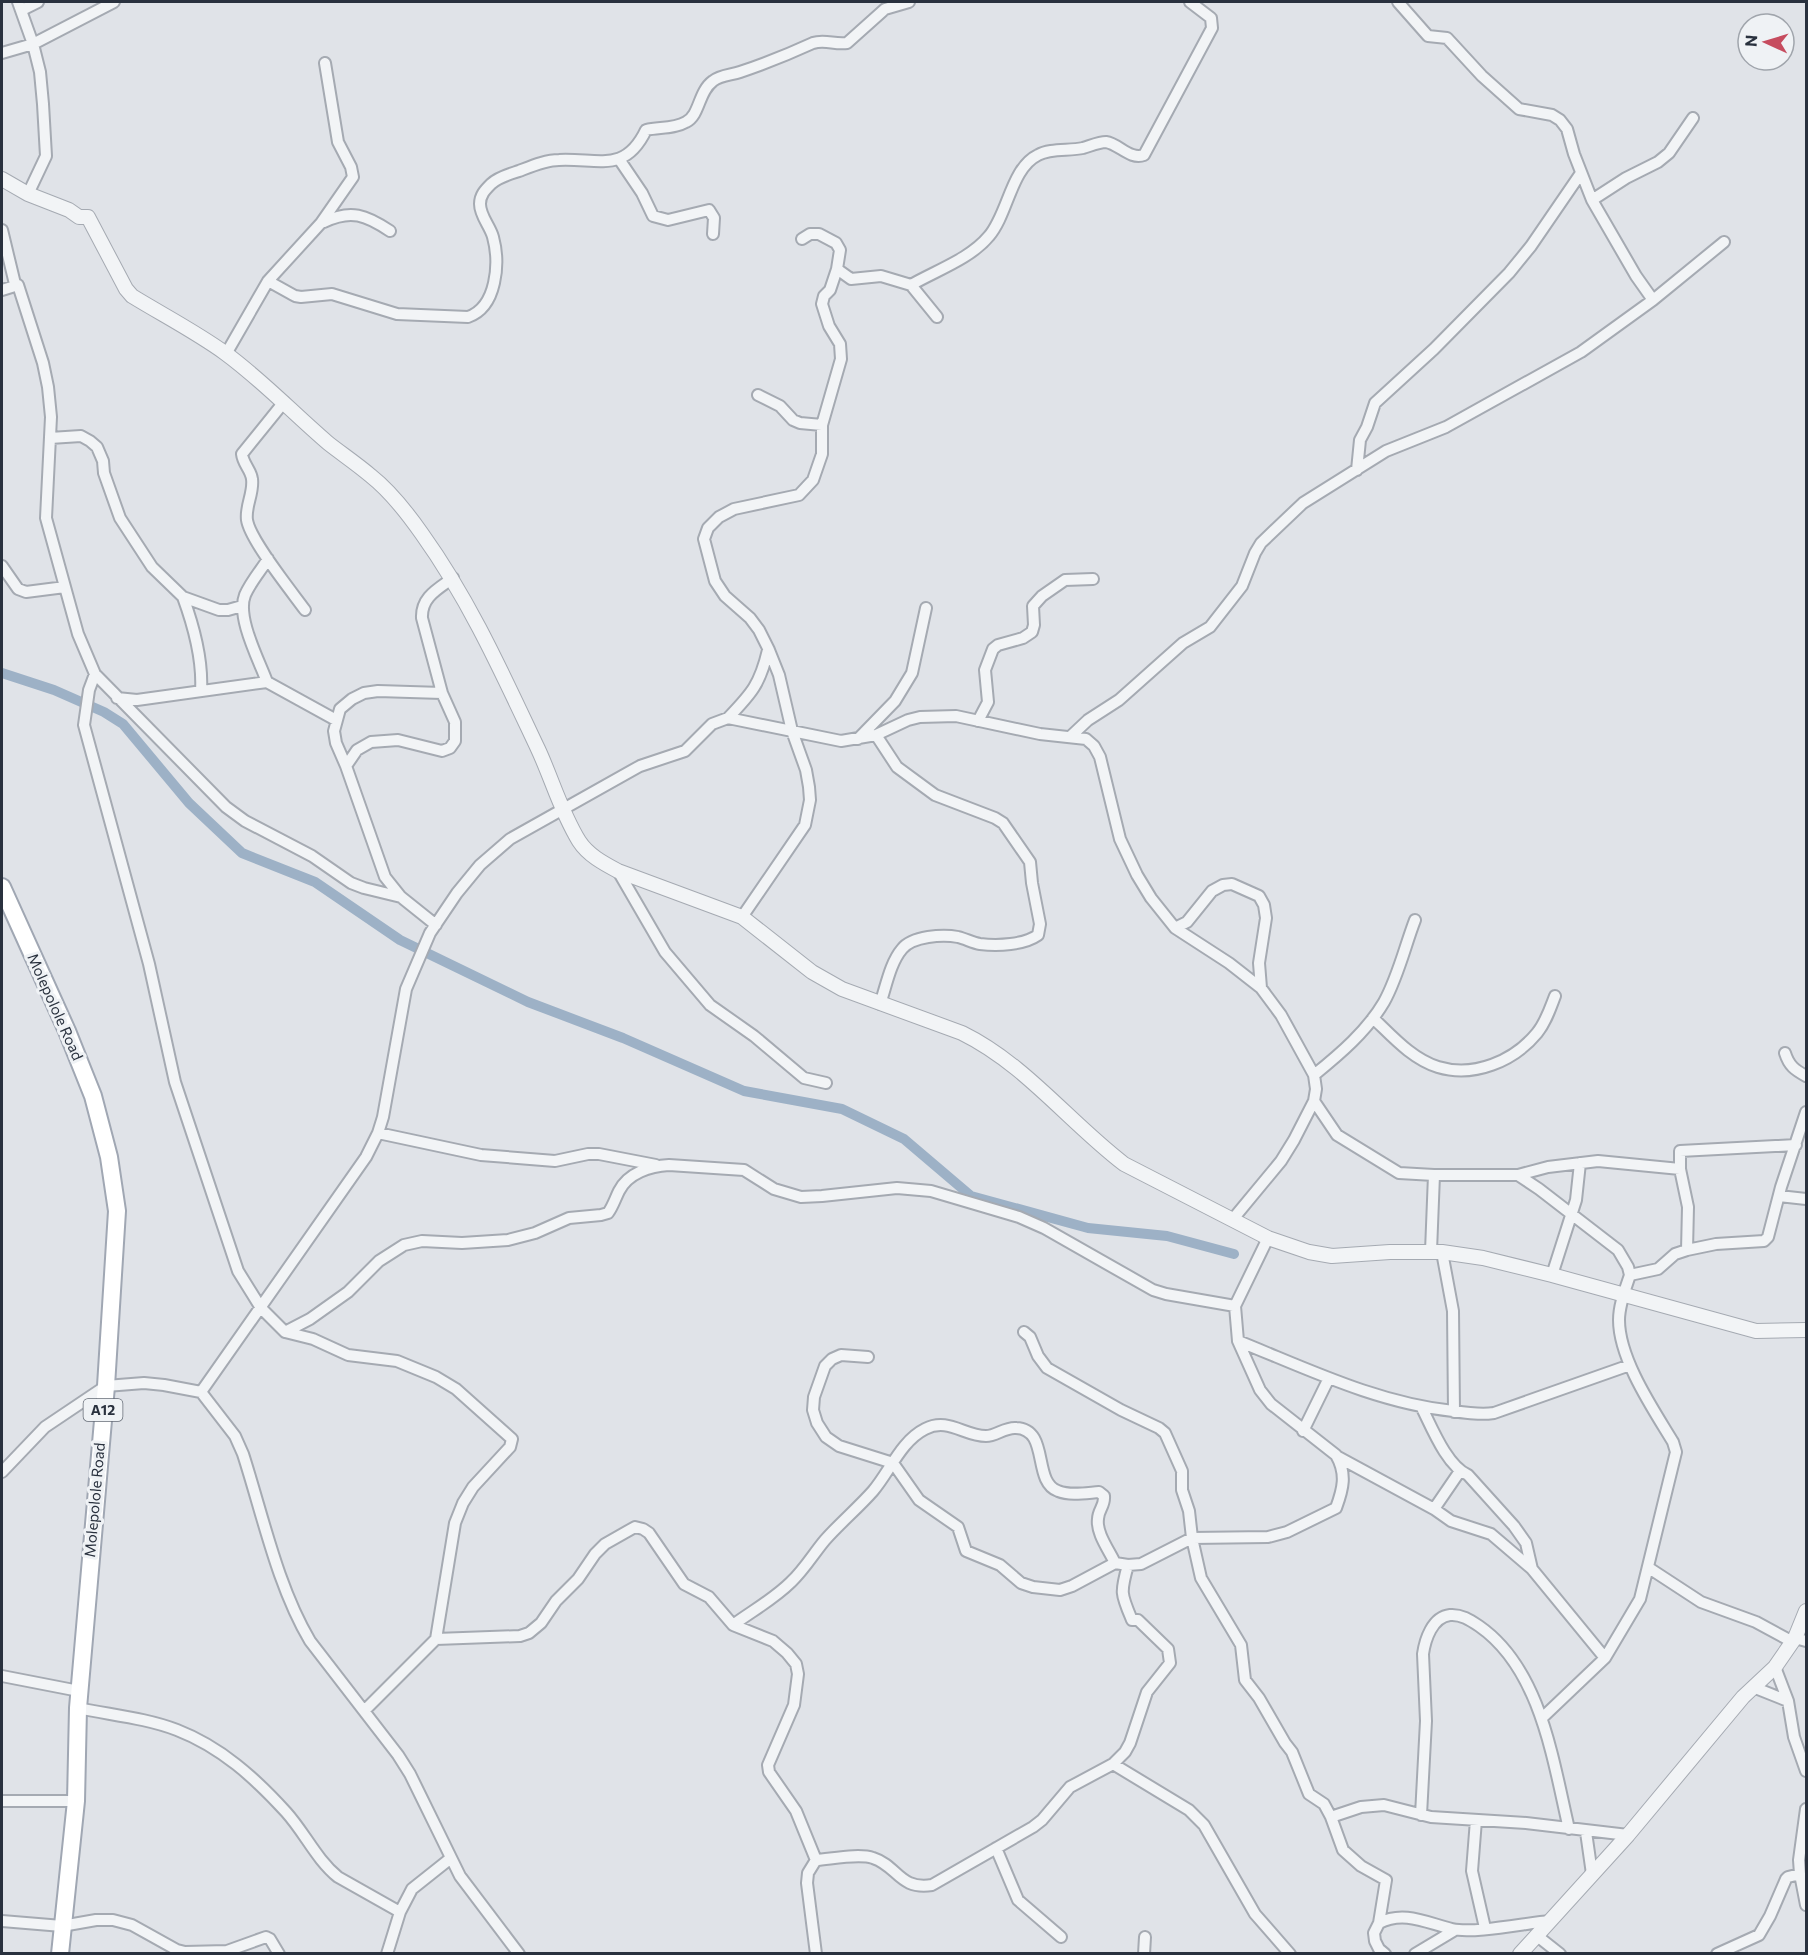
<svg xmlns="http://www.w3.org/2000/svg" width="1808" height="1955" font-family="Commissioner,sans-serif">
  <style>
    .lines { fill: none; stroke-linecap: round; stroke-linejoin: round }
    .canal { stroke: #9db1c6; stroke-width: 10 }
    .minor-casing { stroke: #a5aab2; stroke-width: 14 }
    .tertiary-casing { stroke: #a5aab2; stroke-width: 16 }
    .primary-casing { stroke: #a0a7b3; stroke-width: 20 }
    .minor { stroke: #f2f4f6; stroke-width: 10 }
    .tertiary { stroke: #f2f4f6; stroke-width: 14 }
    .primary { stroke: #fff; stroke-width: 16 }
    .labels { text-anchor: middle; stroke-width: 6; stroke-linejoin: round; paint-order: stroke }
    .shield { fill: #eff2f5; stroke: #646b75; stroke-width: 1.5 }
    .shield-label { font-size: 14px; font-weight: bold; fill: #29313e }
    .street-label { font-size: 15px; fill: #29313e; stroke: #eff2f5 }
  </style>
  <rect width="100%" height="100%" fill="#e0e3e8"/>
  <g class="lines">
    <path class="canal" d="M2 673 54 690 104 712 123 724 189 803 242 853 315 882 400 940 528 1002 623 1038 744 1091 842 1109 904 1139 971 1196 1088 1228 1167 1236 1234 1254"/>
    <defs>
      <path id="minor" d="M18 2 33 44 40 72 43 104 46 156 28 194
        M1398 2 1428 36 1447 38 1482 76 1519 109 1552 115 1560 120 1567 129 1574 154 1592 200 1636 276 1653 300
        M22 10 38 2
        M2 53 33 44 114 2
        M619 159 642 193 653 216 668 220 709 210 714 218 713 234
        M1592 200 1626 178 1658 162 1669 153 1693 118
        M324 222C351 209 366 215 390 231
        M2 230 15 284 18 285 43 363 48 387 51 417 46 518 78 634 95 674 226 807 245 821 312 856 351 883 364 888 401 897
        M802 239 810 234H819L836 243 840 250 837 269
        M268 281 295 296 301 297 332 294 397 314 468 317C497 307 500 263 493 237 490 226 480 216 480 204 480 195 485 190 491 184 498 177 510 174 519 171 532 166 546 160 559 160 598 158 625 174 646 130 659 127 674 129 686 122 700 115 698 92 713 81 720 75 731 75 740 72 764 64 789 54 813 43 825 39 835 45 847 43L885 9 909 2
        M911 285C937 270 970 259 989 236 1008 214 1011 168 1038 155 1050 148 1069 151 1083 148 1090 146 1099 142 1106 142 1119 144 1130 160 1144 155L1212 28 1211 18 1190 2
        M2 290 18 285
        M226 354 268 281 321 223 353 177 351 167 338 142 325 63
        M758 395 780 406 793 420 800 423 822 425
        M284 402 242 454C243 464 251 470 252 479 254 493 245 506 247 520 250 540 292 592 305 610
        M50 438 81 436 90 441 97 447 103 461 104 473 120 518 152 567 183 597 219 610H228L242 606
        M1357 470 1360 440 1367 427 1375 403 1434 349 1509 273 1531 246 1581 173
        M2 566 18 589 26 592 65 587
        M183 597C194 627 203 659 201 691
        M95 674 89 690 84 725 149 964 175 1082 238 1271 261 1308 285 1332 313 1339 348 1355 397 1361 436 1377 456 1389 512 1439 510 1447 473 1487 463 1503 455 1523 436 1639 365 1710
        M267 682C259 660 236 617 245 595 250 583 261 570 268 559
        M117 698 137 700 267 682 336 720
        M728 718C752 693 760 684 768 650
        M978 721 988 702 985 670 993 649 998 645 1023 638 1032 632 1034 625 1033 606 1042 596 1065 580 1093 579
        M876 735 897 767 935 795 995 818 1003 823 1030 862 1032 883 1040 924 1038 935C1024 945 998 946 980 944 973 943 966 939 958 937 943 934 912 936 902 949 890 963 886 987 880 1004
        M1071 736 1088 720 1119 700 1183 643 1210 627 1242 586 1255 553 1261 543 1303 503 1386 451 1446 427 1581 352 1653 300 1724 242
        M858 739 895 701 912 673 926 608
        M346 766 357 750 371 742 398 740 442 751 450 748 455 741V722L442 693 422 618C421 597 438 589 453 578
        M618 871 665 952 710 1005 754 1036 804 1078 826 1083
        M742 917 805 825 810 800 809 787 806 770 792 731 779 675 769 650 759 630 750 618 725 596 715 581 704 539 708 528 719 517 734 509 799 495 813 480 822 454V425L841 359 840 344 829 326 822 304 824 296 830 290 837 269 851 279 881 276 911 285 937 317
        M436 925 401 897 385 877 346 766 336 743 334 731 340 709 352 699 364 693 378 691 442 693
        M1175 928 1187 922 1212 891 1223 885 1232 884 1259 896 1264 905 1266 918 1259 963 1261 988
        M1373 1018C1392 1036 1412 1059 1438 1067 1474 1078 1514 1061 1537 1033 1546 1022 1550 1009 1555 996
        M1785 1053C1789 1066 1795 1070 1806 1076
        M1314 1075C1340 1054 1367 1031 1384 1002 1398 977 1405 946 1415 920
        M1314 1101 1337 1135 1399 1173 1434 1175H1518L1548 1167 1598 1161 1680 1169
        M378 1133 481 1155 555 1161 588 1154H599L656 1165
        M1518 1175 1539 1189 1618 1250 1628 1267 1630 1275C1625 1290 1619 1305 1619 1320 1619 1359 1653 1409 1673 1442L1676 1452 1640 1599 1605 1658 1542 1718
        M1779 1196 1806 1199
        M1687 1250 1688 1207 1680 1169V1151L1796 1145
        M1431 1251 1434 1175
        M1442 1252 1453 1311 1454 1412
        M1552 1275 1576 1200 1580 1163
        M1630 1275 1658 1269 1675 1254 1687 1250 1716 1244 1764 1241 1768 1237 1781 1187 1806 1112
        M285 1332 310 1319 348 1292 379 1261 404 1245 422 1241 462 1243 508 1240 535 1233 569 1218 601 1215 608 1213C613 1206 615 1199 619 1191 628 1173 650 1166 669 1165L744 1170 774 1189 801 1197 822 1196 897 1188 931 1191 1019 1217 1044 1228 1153 1290 1166 1294 1235 1306
        M1024 1332 1030 1337 1038 1356 1047 1368 1121 1410 1159 1428 1165 1433 1182 1471V1490L1189 1511 1192 1538 1201 1578 1241 1645 1245 1680 1259 1698 1285 1743 1292 1752 1309 1794 1324 1804 1331 1817 1343 1850 1361 1866 1386 1880 1379 1923 1374 1933 1375 1941 1379 1949 1385 1954
        M1238 1341C1308 1369 1377 1403 1453 1411 1467 1413 1480 1415 1494 1413L1630 1365
        M868 1357 841 1355 832 1359 825 1366 814 1397 813 1410 817 1423 826 1437 839 1446 893 1463 919 1500 958 1527 966 1551 1000 1565 1021 1583 1033 1587 1060 1590 1072 1586 1115 1563 1128 1565 1141 1564 1192 1538 1268 1537 1287 1532 1336 1508C1343 1489 1347 1474 1336 1455L1271 1404 1260 1390 1238 1341 1235 1306 1268 1238
        M1422 1408C1432 1428 1447 1466 1468 1475L1514 1526 1526 1543 1532 1569 1605 1658
        M1303 1431 1329 1378
        M1338 1457 1434 1509 1451 1521 1491 1534 1532 1569
        M2 1472 45 1427 106 1386 144 1383 164 1385 201 1392
        M1434 1509 1460 1471
        M1649 1568 1701 1602 1756 1622 1791 1641 1795 1638 1806 1641
        M733 1625C752 1611 774 1599 791 1582 804 1570 814 1553 825 1540 840 1523 858 1508 873 1491 890 1471 901 1441 925 1429 948 1417 964 1436 986 1436 996 1436 1005 1427 1016 1428 1050 1429 1032 1482 1058 1491 1070 1496 1086 1493 1099 1492L1104 1496C1105 1506 1098 1510 1098 1519 1096 1533 1109 1550 1115 1563
        M436 1639 520 1636 529 1633 541 1623 556 1601 578 1579 595 1554 605 1544 635 1527 643 1529 649 1533 684 1584 709 1597 733 1625 773 1641 787 1653 796 1664 798 1674 794 1705 768 1765 769 1772 796 1811 816 1860
        M1775 1667 1788 1701 1794 1737 1806 1771
        M2 1676 79 1691
        M1753 1687 1788 1701
        M78 1708C111 1715 146 1718 177 1730 221 1747 255 1778 286 1812 305 1833 316 1859 338 1877L400 1912
        M1113 1764 1189 1810 1204 1825 1255 1914 1290 1954
        M2 1801H76
        M1806 1809 1799 1860 1800 1874 1806 1905
        M1421 1815 1426 1721 1423 1654C1425 1640 1432 1617 1450 1615 1461 1614 1470 1620 1479 1626 1541 1669 1553 1761 1569 1829
        M1331 1817 1361 1807 1384 1805 1431 1817 1526 1823 1628 1835
        M1476 1820 1472 1871 1485 1928
        M1586 1832 1592 1874
        M996 1848 1018 1900 1061 1937
        M816 1860C831 1859 859 1853 873 1858 898 1866 899 1890 932 1885L1033 1827 1042 1820 1070 1787 1113 1764 1125 1752 1130 1743 1147 1692 1170 1663 1168 1649 1138 1620H1132C1121 1594 1120 1593 1128 1565
        M816 1860 808 1873 807 1883 816 1954
        M2 1921 62 1926 96 1920H113L132 1925 177 1950 185 1952 227 1951 266 1937 270 1939 279 1954
        M1379 1923C1404 1910 1427 1923 1452 1929 1474 1934 1526 1923 1550 1921
        M1536 1935 1560 1954
        M387 1954 400 1912 412 1889 451 1858
        M519 1954 460 1876 410 1774 398 1755 310 1641C277 1585 263 1516 243 1454L235 1436 201 1392 366 1157 378 1133 383 1117 406 989 430 933 457 893 480 865 510 839 640 766 685 751 712 724 728 718 841 741 876 735 908 720 920 717 956 716 1040 734 1086 739 1094 746 1100 757 1120 839 1137 875 1151 898 1175 928 1229 963 1261 988 1281 1015 1314 1075 1316 1089 1314 1101 1294 1140 1281 1161 1233 1219
        M1144 1954 1145 1937
        M1415 1954 1455 1930
        M1717 1954 1759 1935 1770 1916 1786 1879 1788 1877 1800 1874"/>
      <path id="tertiary" d="M2 179 28 194 69 210 79 217H88L126 289 132 296C163 315 196 332 225 353 262 380 293 413 328 443 342 454 357 464 371 476 390 491 408 514 422 534 470 601 503 675 538 749 552 779 561 812 579 841 588 855 603 863 618 871L742 917 812 972 842 989 962 1033C1025 1064 1068 1121 1124 1164L1268 1238 1309 1252 1332 1256 1390 1252H1442L1483 1258 1552 1275 1756 1331 1806 1330
        M1520 1954 1628 1835 1743 1697 1775 1667 1795 1638 1806 1611"/>
      <path id="primary" d="M2 887 67 1031 93 1096 109 1157 117 1211 106 1386 78 1708 76 1801 60 1954"/>
    </defs>
    <use href="#minor" class="minor-casing"/>
    <use href="#tertiary" class="tertiary-casing"/>
    <use href="#primary" class="primary-casing"/>
    <use href="#minor" class="minor"/>
    <use href="#tertiary" class="tertiary"/>
    <use href="#primary" class="primary"/>
  </g>
  <g class="labels">
    <rect class="shield" x="83.5" y="1399" width="39" height="22" rx="4.5"/>
    <g class="shield-label">
      <text x="103" y="1415">A12</text>
    </g>
    <g class="street-label">
      <text transform="translate(55 1007) rotate(66)" y="5">Molepolole Road</text>
      <text transform="translate(95 1500) rotate(-85)" y="5">Molepolole Road</text>
    </g>
  </g>
  <rect width="1808" height="1955" fill="none" stroke="#29313e" stroke-width="6"/>
  <g transform="translate(1766 42) rotate(274)"><circle r="28" fill="#eff2f5" stroke="#a0a5ac" stroke-width="1.5"/>
  <path d="M0-4.5L10 22L0 15L-10 22Z" fill="#c64c5f"/>
  <text y="-9" font-size="16" font-weight="bold" text-anchor="middle" fill="#29313e">N</text>
  </g>
</svg>
